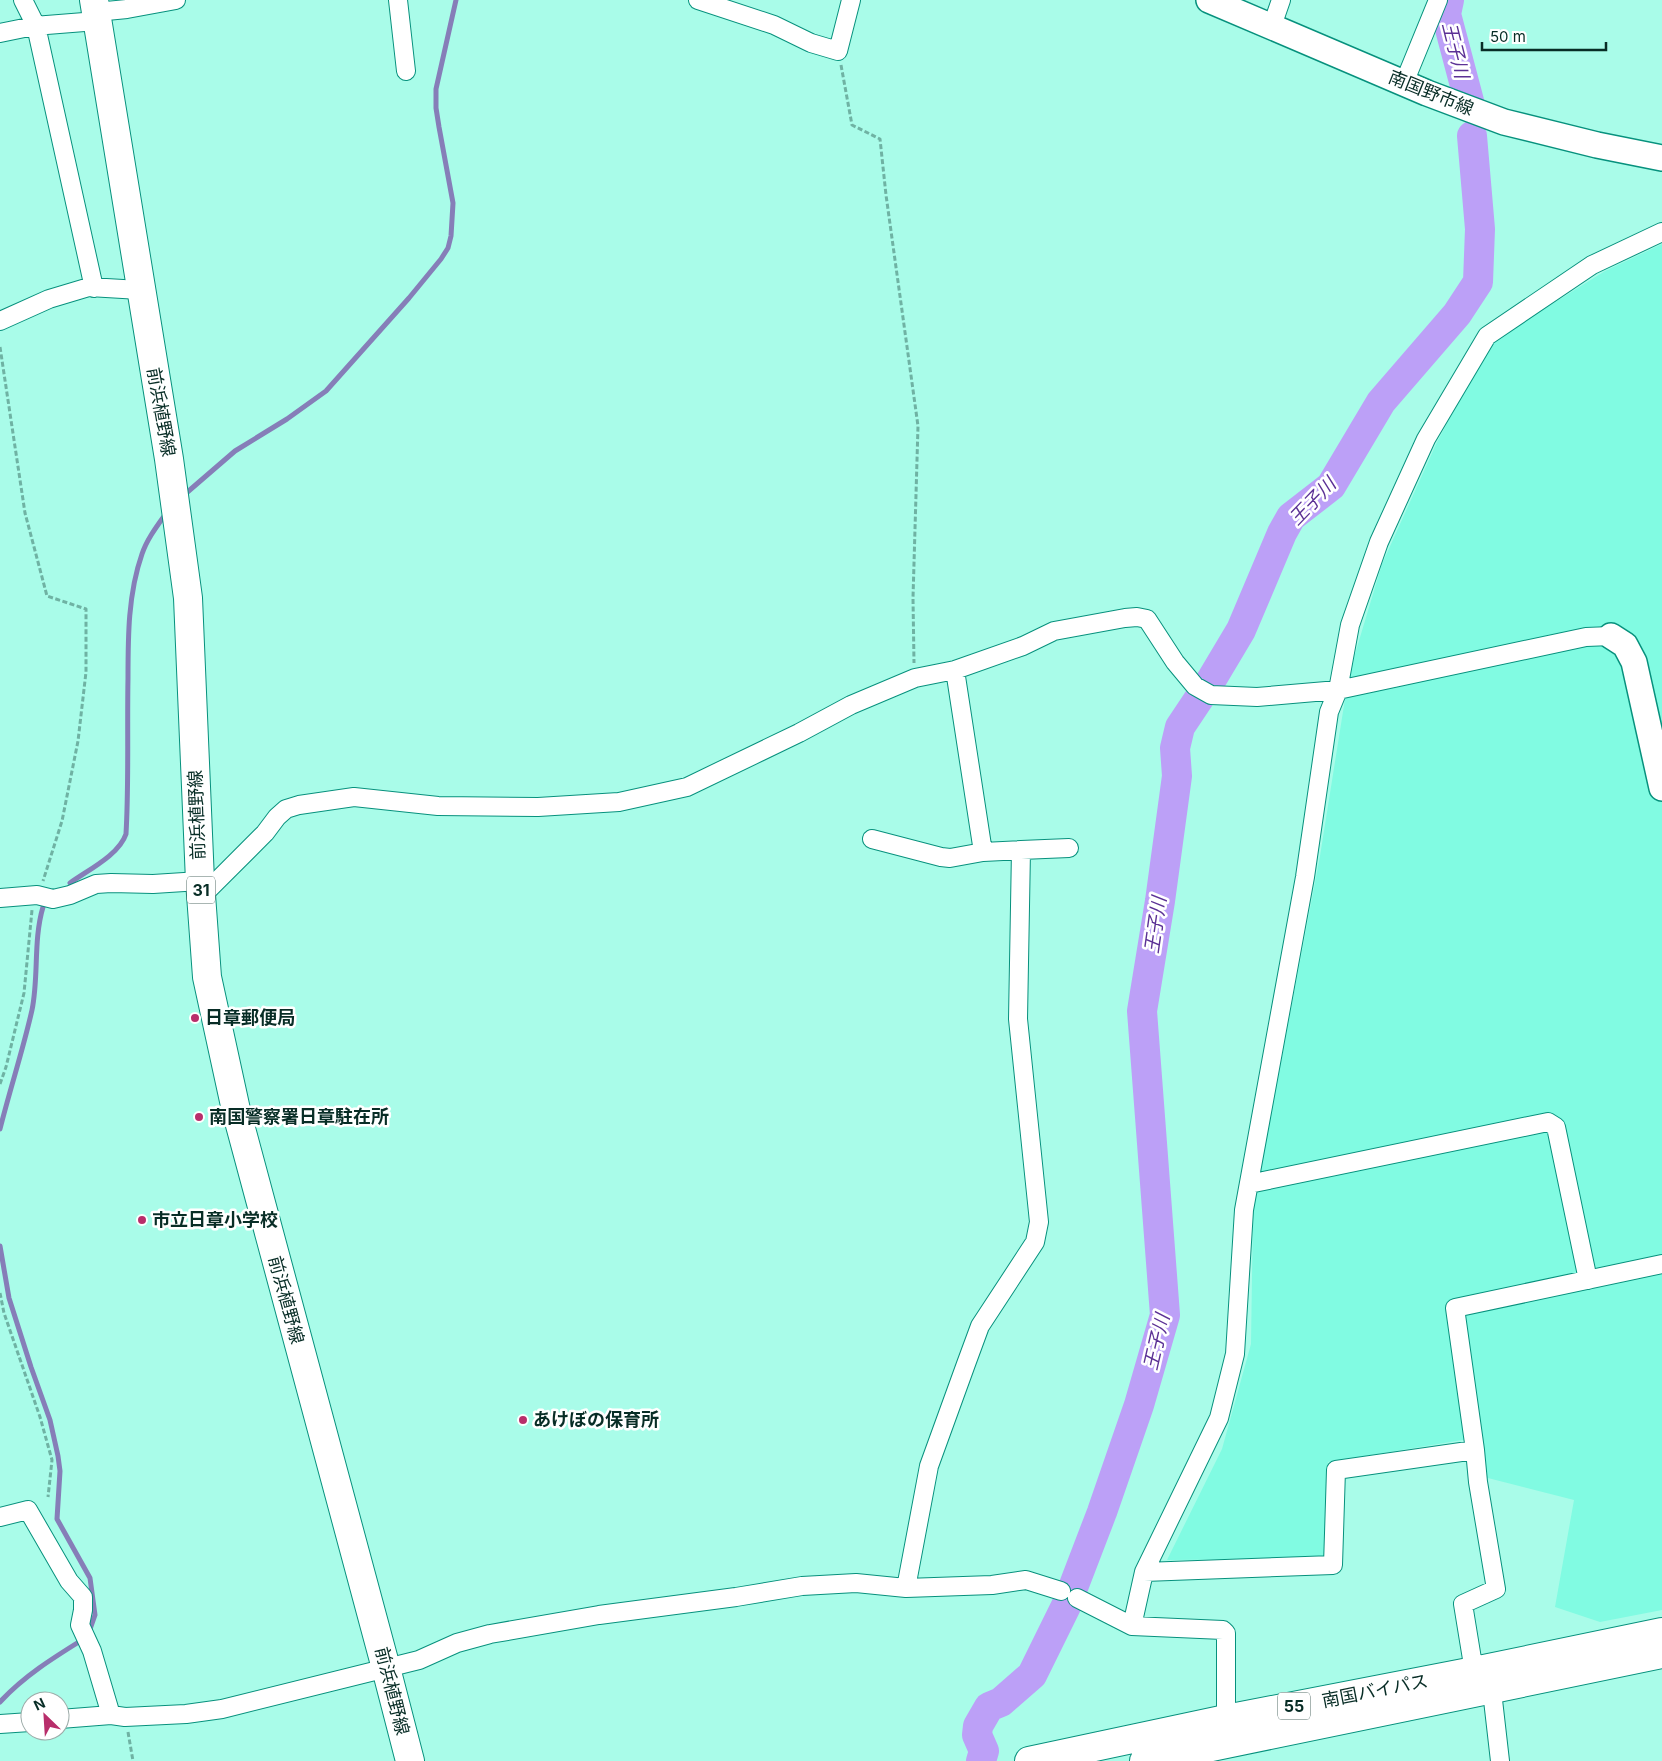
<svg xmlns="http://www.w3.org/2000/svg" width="1662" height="1761" font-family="Inter,'Noto Sans JP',sans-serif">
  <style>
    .built { fill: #81fbe2 }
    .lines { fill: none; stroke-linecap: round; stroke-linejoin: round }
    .stream { stroke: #867eb8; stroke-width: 5 }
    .river { stroke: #bca0f7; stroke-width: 30 }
    .street-casing { stroke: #07917d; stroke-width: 20 }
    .secondary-casing { stroke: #07917d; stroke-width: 28 }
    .primary-casing { stroke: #07917d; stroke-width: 30 }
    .highway-casing { stroke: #07917d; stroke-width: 30 }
    .path { stroke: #6fb2a3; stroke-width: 3; stroke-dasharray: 5 2.5; stroke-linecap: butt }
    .street { stroke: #fff; stroke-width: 18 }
    .secondary { stroke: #fff; stroke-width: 25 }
    .primary { stroke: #fff; stroke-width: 28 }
    .highway { stroke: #fff; stroke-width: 28 }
    .poi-dot { fill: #b82e6b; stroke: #fff; stroke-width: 2 }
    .labels { text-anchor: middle; stroke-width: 5; stroke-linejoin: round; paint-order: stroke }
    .shield { fill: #fff; stroke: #526c67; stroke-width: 1 }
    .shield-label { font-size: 16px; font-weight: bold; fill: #082d26 }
    .street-label { font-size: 18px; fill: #082d26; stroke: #fff }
    .poi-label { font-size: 18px; font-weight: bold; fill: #082d26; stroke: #fff; text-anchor: start }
    .water-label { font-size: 19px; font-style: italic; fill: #5b3195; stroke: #fff }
  </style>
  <rect width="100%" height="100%" fill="#a9fce9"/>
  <path class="built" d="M1662 244V1610L1600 1622 1555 1607 1574 1500 1484 1477 1481 1437 1328 1462 1325 1559 1167 1560 1222 1449 1251 1344 1253 1209 1320 856 1349 674 1382 564 1437 442 1491 342 1605 271Z"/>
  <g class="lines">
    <path class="stream" d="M184 495 235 451 287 419 326 391 409 298 441 259 448 248 451 236 453 203 439 127 436 108V89L456 0
      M70 883C88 870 119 855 126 834 129 782 127 730 128 678 128 637 128 594 142 554 147 539 157 526 167 512
      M0 1129C10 1089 23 1050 32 1010 39 976 33 941 43 907
      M0 1246 9 1298 31 1367 50 1420 58 1456 60 1471 57 1519 90 1578 95 1615 89 1632
      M0 1702C24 1676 53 1658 82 1640"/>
    <path class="river" d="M1449 0 1446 14 1469 101
      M981 1761 984 1751 977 1735 978 1726 989 1707 1001 1702 1032 1675 1066 1606 1102 1512 1139 1405 1165 1315 1142 1011 1160 901 1177 776 1175 748 1180 727 1210 682 1241 630 1282 533 1291 517 1331 486 1381 402 1457 314 1478 282 1480 229 1472 136"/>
    <defs>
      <path id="street" d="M23 0 36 26 94 288
        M398 0 406 71
        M698 0 774 25 811 43 838 51 851 0
        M96 12 127 9 176 0
        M1272 26 1281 0
        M0 33 34 26 97 21
        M1404 83 1438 0
        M0 321 49 299 89 287 140 290
        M955 670 983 852
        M872 839 941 857 950 858 983 852 1021 850 1069 848
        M202 896 265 833 277 817 286 809 299 805 354 797 438 806 538 807 619 802 687 787 799 733 851 705 915 678 955 670 1023 646 1054 631 1125 618 1137 617 1147 619 1175 662 1195 686 1211 695 1257 697 1338 690 1586 637 1611 636
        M0 898 37 895 53 899 70 895 96 884 111 883 153 884 200 881
        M1249 1184 1548 1122 1556 1127 1588 1280
        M0 1517 28 1510 69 1581 83 1597V1610L80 1625 92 1651 111 1715
        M1144 1572 1333 1565 1336 1470 1475 1450
        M906 1588 929 1466 966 1364 980 1326 1035 1242 1039 1222 1018 1019 1021 850
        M1077 1598 1132 1626 1223 1630 1226 1633V1719
        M1132 1626 1144 1572 1219 1418 1235 1354 1244 1210 1305 877 1329 712 1338 690 1350 625 1379 542 1426 439 1487 336 1592 265 1662 232
        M60 1719 111 1715 125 1717 186 1714 222 1709 419 1660 457 1643 490 1634 599 1615 736 1597 802 1586 856 1583 906 1588 992 1585 1026 1580 1061 1591
        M0 1724 30 1722
        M1500 1761 1493 1700 1483 1670 1472 1659 1463 1604 1496 1589 1478 1482 1475 1450 1455 1308 1662 1264"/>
      <path id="secondary" d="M1209 0 1427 93 1504 122 1597 145 1662 158
        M1611 636 1625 645 1634 662 1662 788"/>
      <path id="primary" d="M94 0 169 459 188 598 200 881 207 977 236 1110 386 1668 410 1761"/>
      <path id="highway" d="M1029 1761 1226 1719 1474 1671 1662 1632
        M1144 1761 1662 1654"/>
    </defs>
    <use href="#street" class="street-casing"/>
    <use href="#secondary" class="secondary-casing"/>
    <use href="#primary" class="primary-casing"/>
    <use href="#highway" class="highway-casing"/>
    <path class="path" d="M841 65 852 125 880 139 886 195 918 426 913 598 914 663
      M0 347 25 513 47 596 86 609V672L78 741 62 821 43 881
      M0 1084 6 1067 24 993 32 910
      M0 1293 4 1313 40 1417 52 1460 48 1497
      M128 1732 133 1761"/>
    <use href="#street" class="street"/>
    <use href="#secondary" class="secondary"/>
    <use href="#primary" class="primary"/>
    <use href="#highway" class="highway"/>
  </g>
  <g class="poi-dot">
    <circle cx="195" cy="1018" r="5"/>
    <circle cx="199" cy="1117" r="5"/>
    <circle cx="142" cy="1220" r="5"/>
    <circle cx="523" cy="1420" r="5"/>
  </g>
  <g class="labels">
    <g class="shield">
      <rect x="187" y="876.5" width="28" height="27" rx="4"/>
      <rect x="1278" y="1692.5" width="32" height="27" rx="4"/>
    </g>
    <g class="shield-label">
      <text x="201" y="896">31</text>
      <text x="1294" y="1712">55</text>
    </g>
    <g class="street-label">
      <text transform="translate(1431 93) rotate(22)" y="6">南国野市線</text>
      <text transform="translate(161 412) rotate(80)" y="6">前浜植野線</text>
      <text transform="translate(197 815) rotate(-92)" y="6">前浜植野線</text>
      <text transform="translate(286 1300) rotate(75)" y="6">前浜植野線</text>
      <text transform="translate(392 1691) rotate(76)" y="6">前浜植野線</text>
      <text transform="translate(1375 1691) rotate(-11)" y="6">南国バイパス</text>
    </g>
    <g class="poi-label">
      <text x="205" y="1024">日章郵便局</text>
      <text x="209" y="1123">南国警察署日章駐在所</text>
      <text x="152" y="1226">市立日章小学校</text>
      <text x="533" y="1426">あけぼの保育所</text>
    </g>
    <g class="water-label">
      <text transform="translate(1456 50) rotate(76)" y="7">王子川</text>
      <text transform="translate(1312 501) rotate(-46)" y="7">王子川</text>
      <text transform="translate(1155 925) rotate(-82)" y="7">王子川</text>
      <text transform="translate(1156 1342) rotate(-77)" y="7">王子川</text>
    </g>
  </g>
  <g transform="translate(45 1716) rotate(335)"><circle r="24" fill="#ffffff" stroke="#9caba8"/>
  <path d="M0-4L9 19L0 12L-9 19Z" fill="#b82e6b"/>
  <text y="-8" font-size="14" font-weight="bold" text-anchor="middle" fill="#082d26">N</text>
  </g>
  <path d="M1482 42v8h124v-8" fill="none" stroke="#082d26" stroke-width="2.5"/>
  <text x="1490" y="42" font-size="15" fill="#082d26" stroke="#ffffff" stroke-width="4" paint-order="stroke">50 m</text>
</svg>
